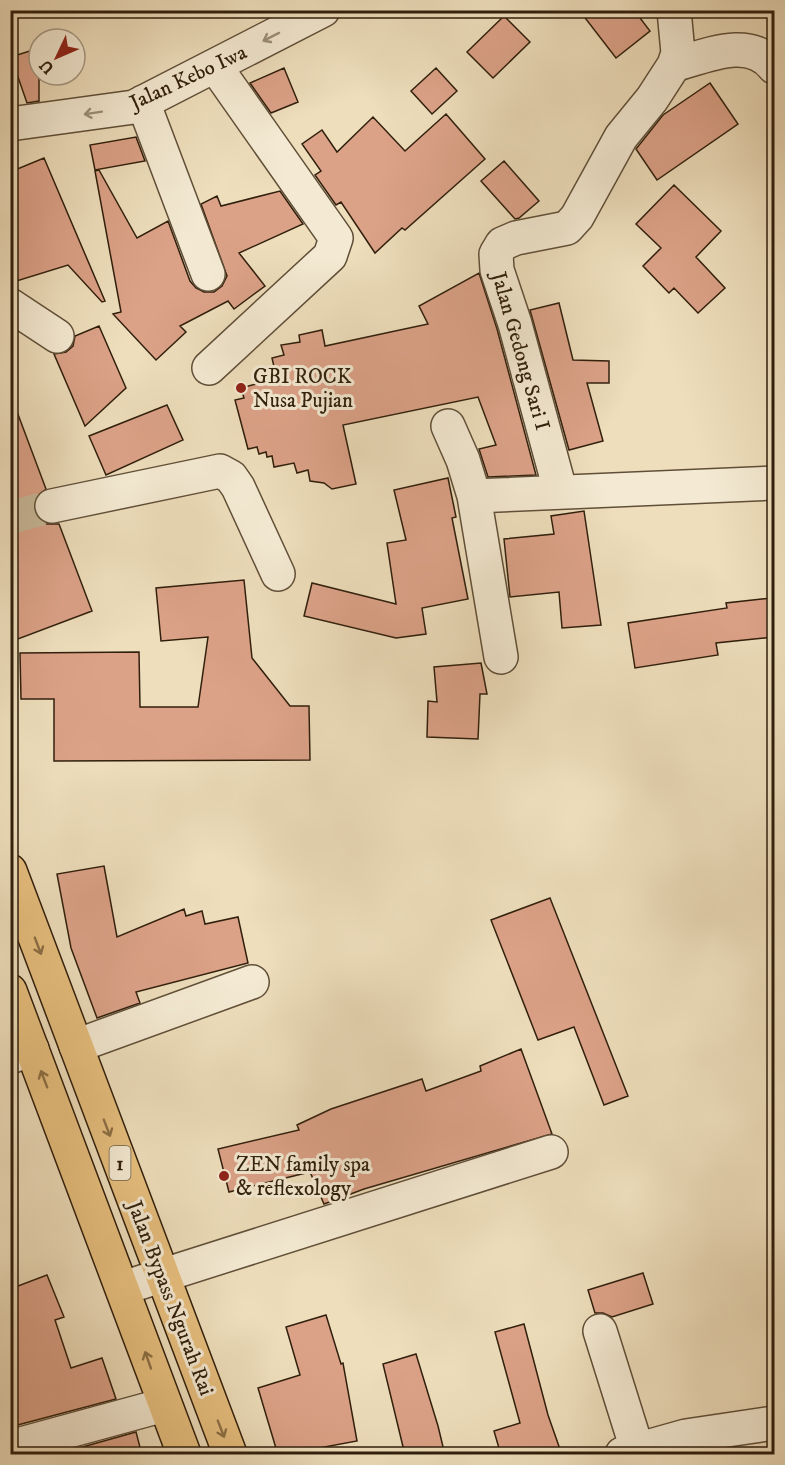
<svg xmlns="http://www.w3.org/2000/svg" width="785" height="1465" font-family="'IM FELL DW Pica',serif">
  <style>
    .building { fill: #dca288; stroke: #301f0c; stroke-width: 1.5 }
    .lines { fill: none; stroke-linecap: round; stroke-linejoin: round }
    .minor-tunnel { stroke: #c8b899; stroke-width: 33; stroke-dasharray: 33 16; stroke-linecap: butt }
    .minor-casing { stroke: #604f38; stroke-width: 36 }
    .highway-casing { stroke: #301f0c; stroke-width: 36 }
    .minor { stroke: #f4ead3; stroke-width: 33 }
    .highway { stroke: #e7bf7e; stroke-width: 33 }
    .oneway { stroke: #9c8f79 }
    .oneway2 { stroke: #8c6f45 }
    .poi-dot { fill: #8f2418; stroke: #f4ead3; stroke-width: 2 }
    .labels { text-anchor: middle; stroke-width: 6; stroke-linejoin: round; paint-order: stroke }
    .shield { fill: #f4ead3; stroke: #6b5c48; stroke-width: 1.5 }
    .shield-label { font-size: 20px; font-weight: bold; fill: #301f0c }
    .street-label { font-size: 21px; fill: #301f0c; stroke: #f4ead3 }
    .poi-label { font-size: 21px; fill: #301f0c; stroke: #f4ead3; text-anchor: start }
  </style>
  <rect width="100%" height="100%" fill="#eedebc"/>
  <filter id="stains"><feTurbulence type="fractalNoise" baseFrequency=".00333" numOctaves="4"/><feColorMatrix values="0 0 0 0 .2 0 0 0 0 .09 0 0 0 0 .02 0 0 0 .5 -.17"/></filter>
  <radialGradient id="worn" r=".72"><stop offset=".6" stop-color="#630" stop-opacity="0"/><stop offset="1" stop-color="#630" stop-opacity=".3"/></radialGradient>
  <path class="building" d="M579 10H634L650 31 616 58Z
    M504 16 530 42 493 78 467 52Z
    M39 48V101L27 103 11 57Z
    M284 68 298 102 271 113 250 83Z
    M436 68 457 91 432 114 411 91Z
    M710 83 738 124 657 180 636 149 663 115Z
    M446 114 485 159 405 230 402 228 375 253 341 202 336 205 315 175 321 171 302 144 322 130 337 152 373 117 405 151Z
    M136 137 145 161 95 170 90 145Z
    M44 158 105 301 102 302 68 265 10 283V172Z
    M504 161 539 201 519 218 515 219 481 181Z
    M99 170 137 238 168 221 190 281 196 288 204 292H214L222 286 227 276 201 204 217 196 221 206 280 191 303 224 239 253 265 286 234 309 228 301 180 326 186 332 156 360 113 314 121 312 95 171Z
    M674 185 721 231 696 257 725 288 698 313 674 288 669 293 643 266 661 248 636 224Z
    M479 273 497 329 536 475 488 477 479 449 496 445 478 397 343 425 356 484 332 489 324 483 310 481 308 470 297 473 294 463 274 467 272 456 267 457 266 452 259 454 257 447 248 449 235 400 244 398 241 388 256 384 254 375 275 371 272 358 284 355 281 345 300 342 299 335 322 330 325 346 428 324 419 306Z
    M559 303 573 360 609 361V383H587L603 441 569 450 530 310Z
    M99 326 126 388 85 426 54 354 66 352 73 346 75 336Z
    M10 401H13L46 489 34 500V510L38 518 46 524H59L92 611 10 642Z
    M167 405 183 440 106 475 89 436Z
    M448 478 456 517 452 518 468 599 422 608 426 634 396 638 304 616 312 583 396 604 387 543 406 540 394 490Z
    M584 511 601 625 562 628 559 592 510 597 504 539 554 534 551 516Z
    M244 580 252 658 290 706H309L310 760 54 761V699H21L20 653 139 652 140 707H198L208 637 161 641 156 588Z
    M772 598 774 637 716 643 718 655 635 668 628 623 727 608 726 603Z
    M481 663 487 694H480L478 739 427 737 428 701 437 702 434 667Z
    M104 866 117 937 184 909 186 916 202 911 205 924 238 917 248 963 136 992 140 1003 97 1018 71 948 57 874Z
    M550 898 628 1096 604 1105 574 1027 538 1040 491 920Z
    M521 1049 552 1134 364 1189 324 1204 310 1172 229 1192 218 1149 299 1130 297 1125 331 1109 422 1079 426 1091 481 1071 480 1066Z
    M643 1273 653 1304 612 1317 603 1313H595L588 1290Z
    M47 1275 64 1317 55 1320 71 1368 102 1358 116 1399 10 1427V1289Z
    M326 1315 341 1364 343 1363 357 1441 308 1450 310 1455H278L258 1388 300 1375 286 1327Z
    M524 1324 548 1415 562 1455H501L494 1431 520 1423 495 1332Z
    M416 1354 438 1426 445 1455H405L383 1364Z
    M136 1432 142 1455H54Z"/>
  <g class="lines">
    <path class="minor-tunnel" d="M10 518 52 506"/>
    <defs>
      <path id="minor" d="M674 65C706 56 750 35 774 67
        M143 102 208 274
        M10 124 134 107 323 10
        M10 305 57 336
        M209 368 330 256 336 238 215 66
        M448 426 463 460 474 496
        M560 490 515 324 497 270 496 254 502 244 516 238 567 228 577 217 621 137 652 99 674 65 678 53 674 10
        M52 506 220 471 231 477 238 487 278 574
        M501 657 474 496 774 483
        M76 1046 252 982
        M10 1057 32 1049
        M123 1288 551 1152
        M600 1331 637 1449
        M10 1447 164 1405
        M622 1454 686 1436 774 1423"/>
      <path id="highway" d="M10 871 230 1454
        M10 991 184 1454"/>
    </defs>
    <use href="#minor" class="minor-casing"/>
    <use href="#highway" class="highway-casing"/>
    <use href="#minor" class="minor"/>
    <use href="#highway" class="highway"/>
  </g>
  <defs><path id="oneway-shaft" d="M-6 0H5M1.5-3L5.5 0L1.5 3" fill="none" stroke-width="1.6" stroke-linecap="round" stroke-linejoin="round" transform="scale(1.5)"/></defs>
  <g class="oneway">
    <use href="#oneway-shaft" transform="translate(271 37) rotate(153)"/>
    <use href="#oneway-shaft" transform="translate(93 113) rotate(171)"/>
  </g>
  <g class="oneway2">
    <use href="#oneway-shaft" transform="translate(38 946) rotate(69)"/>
    <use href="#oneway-shaft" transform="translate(44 1079) rotate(-111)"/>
    <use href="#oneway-shaft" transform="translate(107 1128) rotate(69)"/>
    <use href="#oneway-shaft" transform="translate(148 1360) rotate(-109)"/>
    <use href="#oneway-shaft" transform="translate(221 1429) rotate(69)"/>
  </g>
  <g class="poi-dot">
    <circle cx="241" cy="388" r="6"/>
    <circle cx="224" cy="1176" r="6"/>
  </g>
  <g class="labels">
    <rect class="shield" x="109.5" y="1146" width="21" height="34" rx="4.5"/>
    <g class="shield-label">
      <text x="120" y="1170">1</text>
    </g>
    <g class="street-label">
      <text transform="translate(188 77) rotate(-25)" y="7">Jalan Kebo Iwa</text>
      <text transform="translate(521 351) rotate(74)" y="7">Jalan Gedong Sari I</text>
      <text transform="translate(171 1298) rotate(69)" y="7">Jalan Bypass Ngurah Rai</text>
    </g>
    <g class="poi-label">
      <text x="253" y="383">GBI ROCK<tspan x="253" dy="24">Nusa Pujian</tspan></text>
      <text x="236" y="1171">ZEN family spa<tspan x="236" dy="24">&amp; reflexology</tspan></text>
    </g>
  </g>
  <rect width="785" height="1465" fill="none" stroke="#eedebc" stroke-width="36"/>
  <rect x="12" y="12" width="761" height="1441" fill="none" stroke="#301f0c" stroke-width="3"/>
  <rect x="18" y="18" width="749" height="1429" fill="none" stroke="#301f0c" stroke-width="1.5"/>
  <g transform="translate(57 57) rotate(226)"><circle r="28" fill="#f4ead3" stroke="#a69983" stroke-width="1.5"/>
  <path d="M0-4.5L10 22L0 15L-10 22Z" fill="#8f2418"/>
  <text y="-9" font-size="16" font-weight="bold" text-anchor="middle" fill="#301f0c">U</text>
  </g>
  <rect width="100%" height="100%" filter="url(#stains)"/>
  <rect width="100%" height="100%" fill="url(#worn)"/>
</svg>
